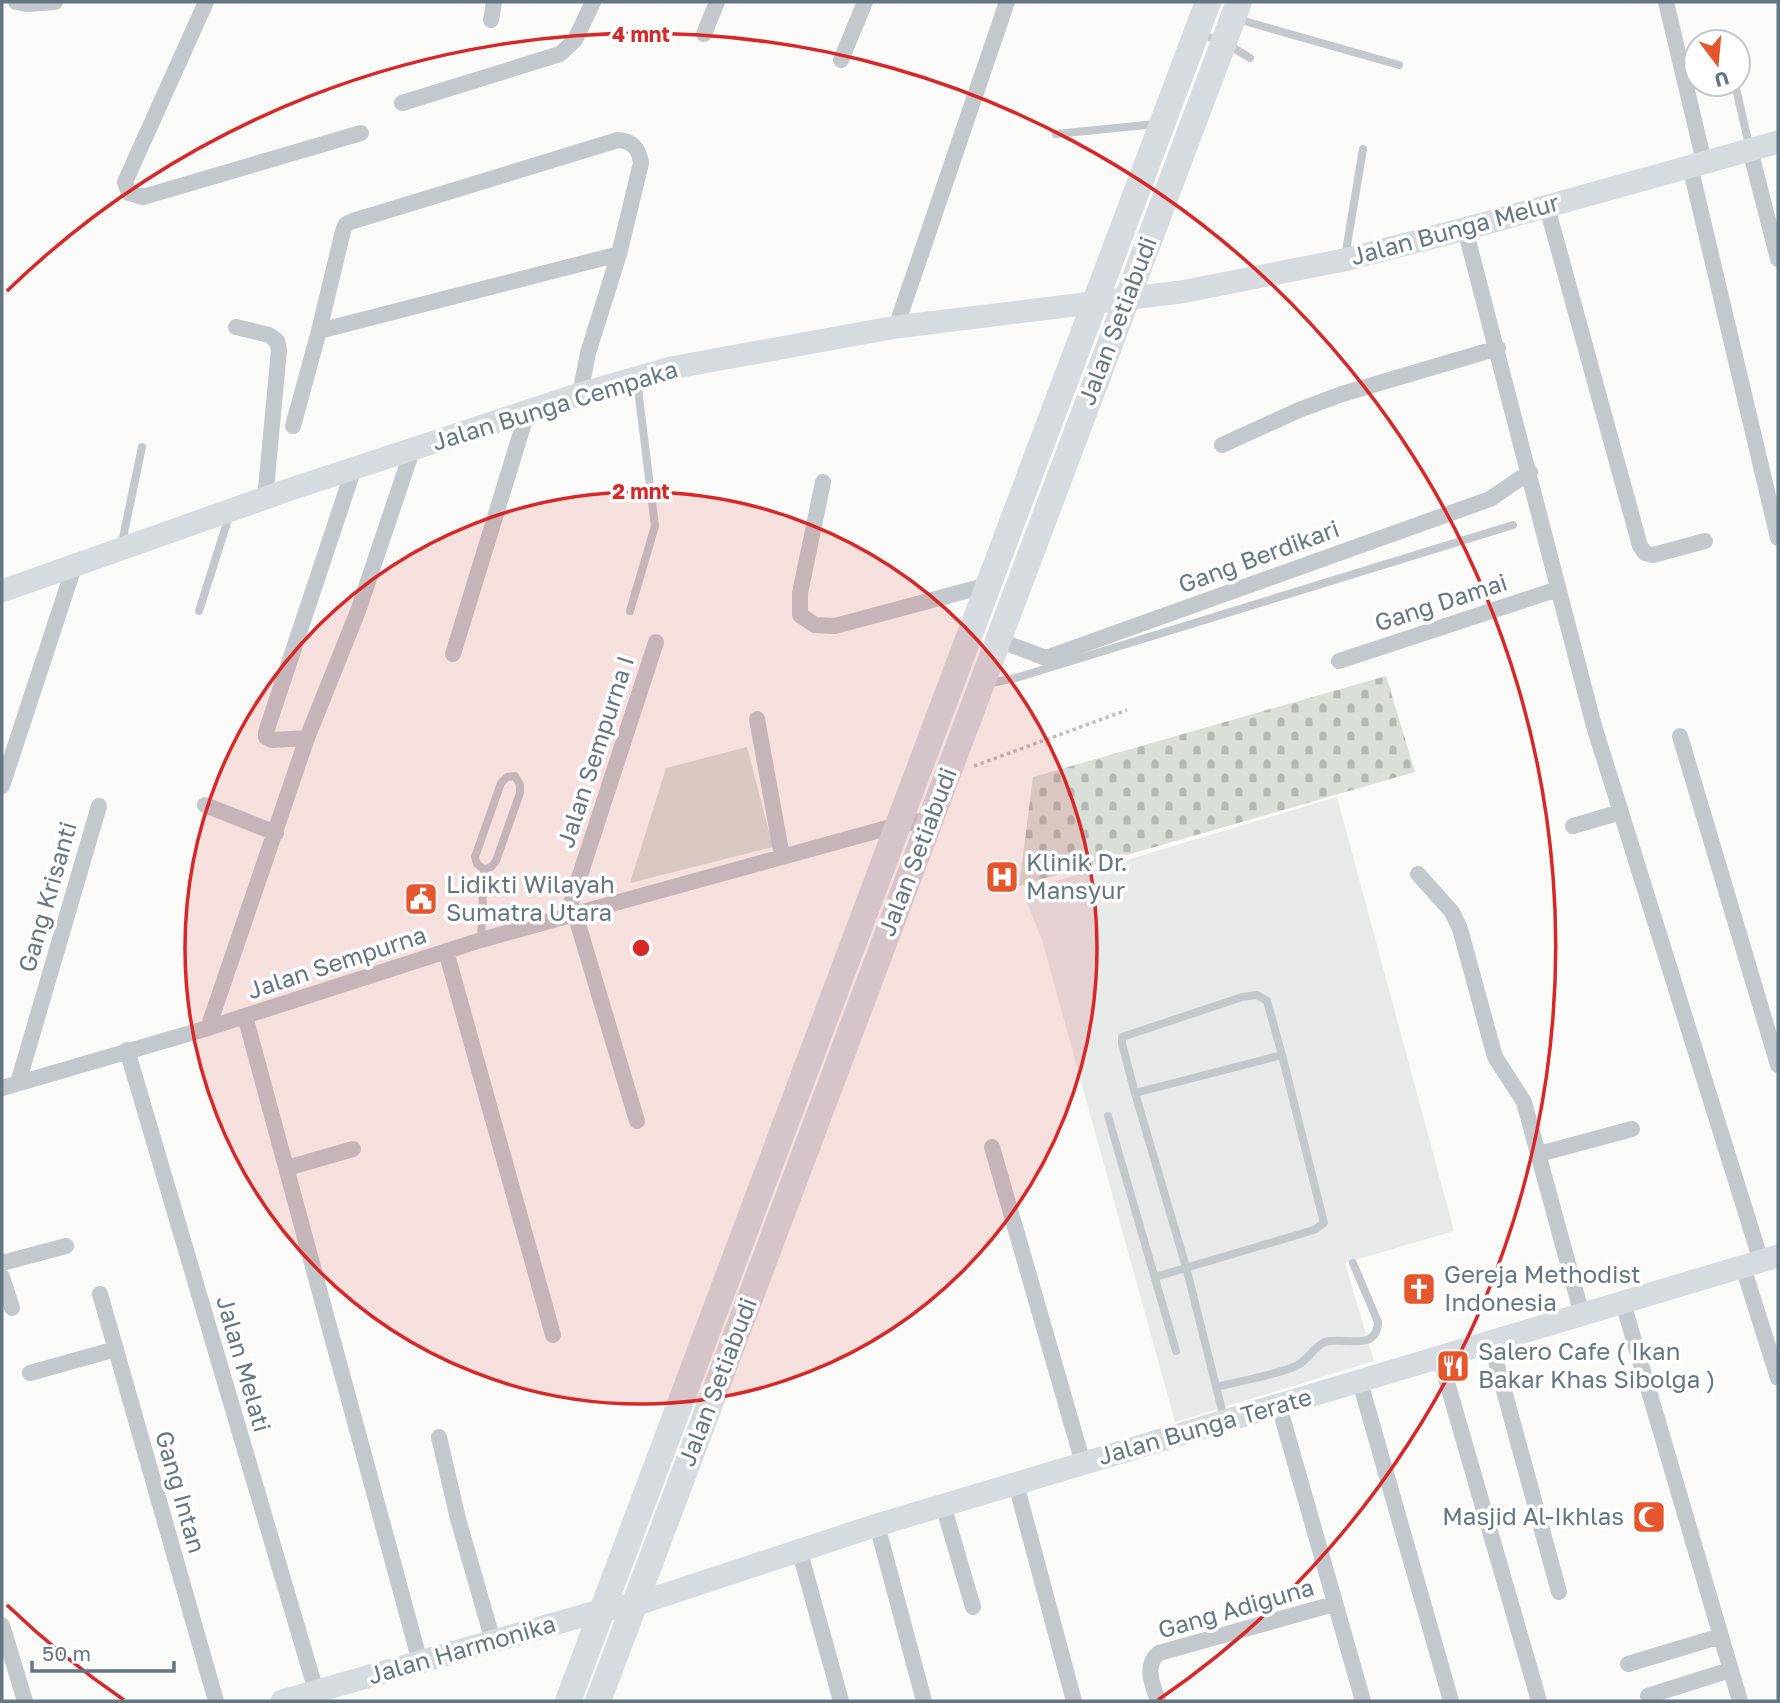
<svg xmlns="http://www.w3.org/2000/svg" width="1780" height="1703" font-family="'Golos Text',sans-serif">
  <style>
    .built { fill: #e8e9e9 }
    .green { fill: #dadfd7 }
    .cemetery { fill: url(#cemetery-stones) }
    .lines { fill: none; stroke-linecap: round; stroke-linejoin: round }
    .path { stroke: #bbbfc2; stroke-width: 3.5; stroke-dasharray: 3.5 3.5; stroke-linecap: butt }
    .lane { stroke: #c3c8cc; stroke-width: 8 }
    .street { stroke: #c3c8cc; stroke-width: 16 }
    .secondary { stroke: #d6dbdf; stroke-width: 23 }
    .primary { stroke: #d6dbdf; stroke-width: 26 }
    .ring { fill: none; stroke: #d62828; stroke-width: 3.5 }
    .labels { text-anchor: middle; stroke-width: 7; stroke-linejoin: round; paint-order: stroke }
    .street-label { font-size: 24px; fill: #657683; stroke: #fff }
    .poi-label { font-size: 24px; fill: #657683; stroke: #fff; text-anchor: start }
    .centre { fill: #d62828; stroke: #fff; stroke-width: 3.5 }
    .ring-label { font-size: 21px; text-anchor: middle; font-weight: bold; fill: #d62828; stroke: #fff; stroke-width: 7; stroke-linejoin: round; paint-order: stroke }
  </style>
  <defs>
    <pattern id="cemetery-stones" width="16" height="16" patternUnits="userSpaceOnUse" patternTransform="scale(1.75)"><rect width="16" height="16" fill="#dadfd7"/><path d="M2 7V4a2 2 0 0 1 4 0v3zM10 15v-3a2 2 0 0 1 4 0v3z" fill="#b4b9b4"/></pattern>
  </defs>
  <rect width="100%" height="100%" fill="#fafaf8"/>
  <path class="built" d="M1337 797 1454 1231 1345 1263 1374 1361 1175 1422 1042 940 1027 903 1033 888Z"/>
  <path class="green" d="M747 747 773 847 630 883 666 768Z"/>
  <path class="cemetery" d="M1386 676 1415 772 1019 886 1033 777Z"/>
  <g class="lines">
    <path class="path" d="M974 766 1127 710"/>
    <path class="lane" d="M1237 19 1399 65
      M1199 34 1224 42 1250 58
      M1735 84 1750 149
      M1056 134 1156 124
      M1345 257 1363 149
      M121 547 142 447
      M199 611 230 513
      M630 611 655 526 637 381
      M986 684 1016 678 1513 525
      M481 940 484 869 477 864 475 857 501 783 507 777 515 776 520 785V793L496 861 491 867 484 869
      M1135 1093 1122 1044V1037L1242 997 1257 995 1267 1001 1282 1055
      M1108 1116 1176 1351
      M1155 1277 1314 1230 1324 1223 1282 1055 1135 1093 1186 1267 1224 1418
      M1217 1387C1239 1381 1276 1375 1296 1366 1308 1361 1313 1347 1325 1342 1343 1336 1377 1353 1378 1322L1353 1263"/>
    <path class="street" d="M16 2 26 4 55 2
      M206 2 125 182 129 193 143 197 361 133
      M1666 2 1704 162
      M491 20 494 2
      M704 34 717 2
      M841 60 865 2
      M402 103 560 54 575 40 593 2
      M1750 150 1778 259
      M1690 166 1778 538
      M1547 207 1640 546 1645 553 1653 555 1705 541
      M1465 229 1594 726 1761 1261
      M236 327 269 335 277 341 279 350 265 499
      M896 327 1007 2
      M580 394 588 353 619 254 641 163C639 149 633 141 618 140L353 221 346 224 343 231 319 331 619 254
      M293 426 319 331
      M1222 445 1299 410 1342 394 1498 348
      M823 482 800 593V615L815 625 835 626 988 585
      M998 640 1046 658 1490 499 1530 472
      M453 654 527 413
      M1339 661 1558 589
      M757 719 782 856
      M1680 736 1778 1065
      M307 738 272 740 266 737V732L353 471
      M2 786 74 567
      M205 805 276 833
      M1573 826 1621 812
      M1418 874 1452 912 1460 929 1495 1057 1524 1102 1582 1315
      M575 914 637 1121
      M567 915 656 642
      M446 951 553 1335
      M245 1016 420 1662
      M208 1028 307 738 358 611 412 451
      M127 1050 316 1691
      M18 1083 99 806
      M2 1088 208 1028 481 940 898 825 931 819
      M992 1147 1083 1463
      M1539 1154 1632 1129
      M287 1168 353 1149
      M2 1263 66 1246
      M1743 1267 1778 1378
      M2 1277 12 1308
      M100 1294 216 1701
      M1623 1303 1740 1701
      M1491 1343 1559 1592
      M1440 1358 1539 1701
      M30 1373 116 1349
      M1360 1382 1451 1701
      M1279 1406 1363 1701
      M439 1437 458 1519 493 1641
      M1016 1484 1074 1701
      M943 1505 973 1607
      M877 1525 924 1701
      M799 1549 841 1701
      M2 1625 25 1701
      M1628 1664 1721 1636
      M1648 1696 1730 1670
      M1158 1701C1153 1685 1143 1666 1159 1653L1334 1604"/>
    <path class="secondary" d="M2 591 288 490 580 394 671 368 896 327 1181 292 1344 260 1465 229 1778 142
      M282 1701 603 1610 634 1605 877 1525 1778 1256"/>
    <path class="primary" d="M568 1701 1208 2
      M598 1701 1239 2"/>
  </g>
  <circle cx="641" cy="948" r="456" fill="#d62828" fill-opacity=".12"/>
  <g class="ring">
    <circle cx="641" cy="948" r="456"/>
    <path d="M124 1700A913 913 0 0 1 7 1605M7 291A913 913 0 1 1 1158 1700"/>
  </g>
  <defs>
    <symbol id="hospital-square" viewBox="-11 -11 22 22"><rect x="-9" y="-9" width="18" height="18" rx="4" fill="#e4572e" stroke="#fff"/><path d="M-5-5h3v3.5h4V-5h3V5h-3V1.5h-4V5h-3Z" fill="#fff"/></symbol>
    <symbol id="civic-square" viewBox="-11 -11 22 22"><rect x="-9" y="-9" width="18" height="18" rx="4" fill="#e4572e" stroke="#fff"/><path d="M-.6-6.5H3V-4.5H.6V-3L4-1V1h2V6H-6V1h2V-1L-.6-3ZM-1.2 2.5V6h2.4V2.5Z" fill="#fff"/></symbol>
    <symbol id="church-square" viewBox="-11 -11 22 22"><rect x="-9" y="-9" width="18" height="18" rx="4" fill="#e4572e" stroke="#fff"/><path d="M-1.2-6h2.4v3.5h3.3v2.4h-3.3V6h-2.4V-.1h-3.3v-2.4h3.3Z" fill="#fff"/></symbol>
    <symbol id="restaurant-square" viewBox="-11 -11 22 22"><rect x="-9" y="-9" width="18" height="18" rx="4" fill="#e4572e" stroke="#fff"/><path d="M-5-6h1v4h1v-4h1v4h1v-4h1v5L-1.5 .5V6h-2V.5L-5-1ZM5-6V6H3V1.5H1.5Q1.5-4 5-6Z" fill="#fff"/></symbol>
    <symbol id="mosque-square" viewBox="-11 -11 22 22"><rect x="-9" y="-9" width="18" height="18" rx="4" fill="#e4572e" stroke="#fff"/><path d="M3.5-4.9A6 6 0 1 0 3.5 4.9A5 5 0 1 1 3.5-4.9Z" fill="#fff"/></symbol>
  </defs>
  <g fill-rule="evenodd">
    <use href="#hospital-square" x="983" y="858" width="38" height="38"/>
    <use href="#civic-square" x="402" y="880" width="38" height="38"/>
    <use href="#church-square" x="1400" y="1270" width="38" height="38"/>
    <use href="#restaurant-square" x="1434" y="1347" width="38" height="38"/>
    <use href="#mosque-square" x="1630" y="1498" width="38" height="38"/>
  </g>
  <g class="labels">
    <g class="street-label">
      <text transform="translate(1455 230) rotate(-15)" y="8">Jalan Bunga Melur</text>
      <text transform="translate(1118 321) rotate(-69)" y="8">Jalan Setiabudi</text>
      <text transform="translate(555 406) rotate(-17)" y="8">Jalan Bunga Cempaka</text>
      <text transform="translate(1259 557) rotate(-20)" y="8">Gang Berdikari</text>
      <text transform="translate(1441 603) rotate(-18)" y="8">Gang Damai</text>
      <text transform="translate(596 752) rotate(-72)" y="8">Jalan Sempurna I</text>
      <text transform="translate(918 852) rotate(-69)" y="8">Jalan Setiabudi</text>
      <text transform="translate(48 897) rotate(-74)" y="8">Gang Krisanti</text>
      <text transform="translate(337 963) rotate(-18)" y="8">Jalan Sempurna</text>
      <text transform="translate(243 1364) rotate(74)" y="8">Jalan Melati</text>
      <text transform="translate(718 1382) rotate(-69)" y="8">Jalan Setiabudi</text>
      <text transform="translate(1205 1427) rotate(-16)" y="8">Jalan Bunga Terate</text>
      <text transform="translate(180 1492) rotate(74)" y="8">Gang Intan</text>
      <text transform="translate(1236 1609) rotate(-16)" y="8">Gang Adiguna</text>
      <text transform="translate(462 1650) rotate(-16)" y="8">Jalan Harmonika</text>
    </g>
    <g class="poi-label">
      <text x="1026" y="871">Klinik Dr.<tspan x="1026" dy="28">Mansyur</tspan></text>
      <text x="446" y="893">Lidikti Wilayah<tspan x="446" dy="28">Sumatra Utara</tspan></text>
      <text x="1444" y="1283">Gereja Methodist<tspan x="1444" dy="28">Indonesia</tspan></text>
      <text x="1478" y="1360">Salero Cafe ( Ikan<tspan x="1478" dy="28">Bakar Khas Sibolga )</tspan></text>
      <text x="1624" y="1525" text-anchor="end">Masjid Al-Ikhlas</text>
    </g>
  </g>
  <circle cx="641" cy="948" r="10" class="centre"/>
  <g class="ring-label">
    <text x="641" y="42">4 mnt</text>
    <text x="641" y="499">2 mnt</text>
  </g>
  <rect width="1780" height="1703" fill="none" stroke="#657683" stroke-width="7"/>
  <g transform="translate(1717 63) rotate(164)"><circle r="33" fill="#ffffff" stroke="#c1c8cd" stroke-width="2"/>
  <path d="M0-5L12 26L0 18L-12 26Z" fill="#e4572e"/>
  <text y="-10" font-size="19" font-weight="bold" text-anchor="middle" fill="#657683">U</text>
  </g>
  <path d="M32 1661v10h142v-10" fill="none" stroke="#657683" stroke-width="3.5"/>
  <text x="42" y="1661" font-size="21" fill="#657683" stroke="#ffffff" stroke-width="5" paint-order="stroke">50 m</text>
</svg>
